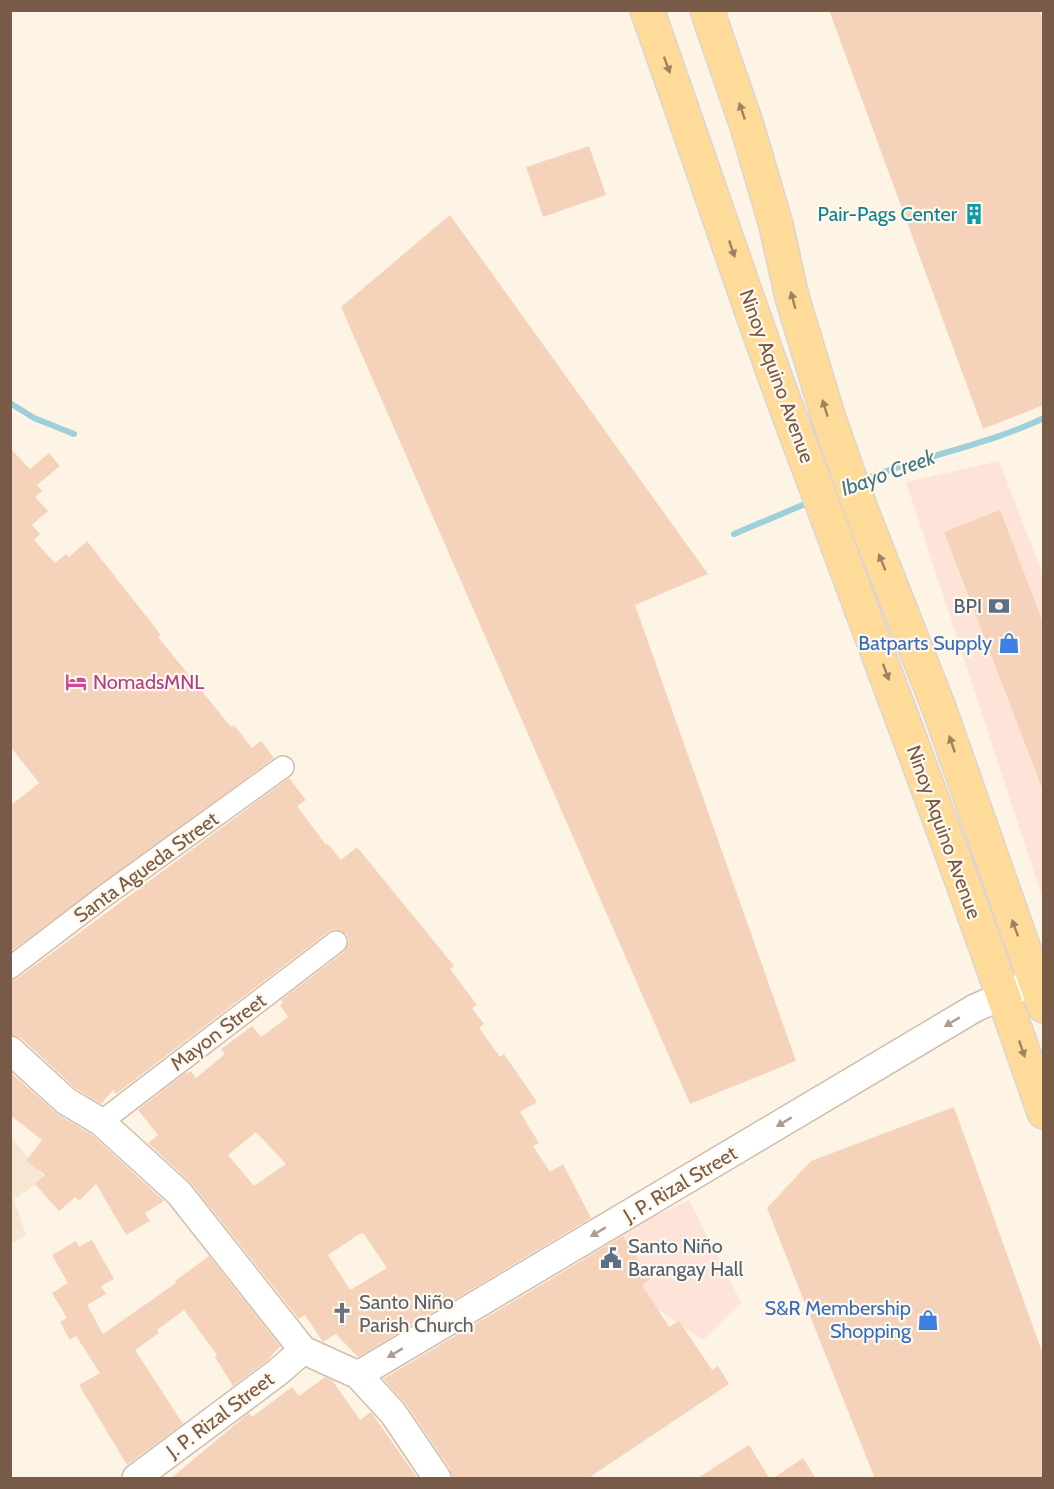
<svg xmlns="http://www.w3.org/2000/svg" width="1054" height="1489" font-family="Cabin,sans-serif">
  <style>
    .residential { fill: #f6e6d2 }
    .commercial { fill: #fee4d8 }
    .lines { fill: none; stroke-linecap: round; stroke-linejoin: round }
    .stream { stroke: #9dd0db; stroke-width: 6 }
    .building { fill: #f5d3ba; fill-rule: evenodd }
    .minor-casing { stroke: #d2beac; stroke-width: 24 }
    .tertiary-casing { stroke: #d2beac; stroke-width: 30 }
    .primary-casing { stroke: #dcd4cf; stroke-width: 36 }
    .minor { stroke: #fff; stroke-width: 21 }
    .tertiary { stroke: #fff; stroke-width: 27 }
    .primary { stroke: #ffdb9a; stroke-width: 33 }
    .oneway { fill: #a08161 }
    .oneway2 { fill: #ae9c91 }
    .labels { text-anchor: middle; stroke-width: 4.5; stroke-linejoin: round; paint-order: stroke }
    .culture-label { font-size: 20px; fill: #0d838f; stroke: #fff8ec; text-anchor: end }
    .street-label { font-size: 20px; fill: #785a48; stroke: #fff8ec }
    .service-label { font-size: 20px; fill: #4e5e75; stroke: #fff8ec; text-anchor: end }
    .shop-label { font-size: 20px; fill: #366cbe; stroke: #fff8ec; text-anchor: end }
    .hotel-label { font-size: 20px; fill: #b23c85; stroke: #fff8ec; text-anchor: start }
    .worship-label { font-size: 20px; fill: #5b616d; stroke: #fff8ec; text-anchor: start }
    .water-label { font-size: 21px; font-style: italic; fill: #3e7885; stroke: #fff8ec }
  </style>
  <rect width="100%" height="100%" fill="#fdf4e5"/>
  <path class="residential" d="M10 1136 45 1178 14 1199 26 1235 11 1244Z"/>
  <path class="commercial" d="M999 461 1043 575V900L906 482Z
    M689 1200 741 1302 703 1340 575 1253Z"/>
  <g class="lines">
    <path class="stream" d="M10 403 34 418 74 434
      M860 481C920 456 985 446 1044 418
      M734 534 812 501"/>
  </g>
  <path class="building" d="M829 10H1039L1044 23V405L983 429Z
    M589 146 606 195 543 217 526 167Z
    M450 215 708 574 635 605 796 1061 690 1104 341 307Z
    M10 448 30 469 49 453 60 466 37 485 42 491 35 497 48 511 32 525 40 534 34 540 55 563 66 554 69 557 87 541 161 635 158 637 231 727 234 725 252 748 261 741 274 758 10 952V806L39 783 10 746Z
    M1000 510 1044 625 1042 788 944 532Z
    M289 778 306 800 297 806 326 845 328 844 341 860 357 847 454 966 450 969 477 1005 472 1008 484 1024 479 1028 500 1057 504 1054 537 1102 520 1112 539 1143 533 1146 550 1172 563 1164 591 1218 358 1357 336 1334 323 1342 305 1315 299 1319 191 1183 148 1143 158 1135 138 1110 184 1074 191 1071 196 1078 225 1054 221 1049 252 1026 261 1037 288 1017 280 1005 283 1003 281 1000 344 952 349 941 346 934 335 929 328 932 116 1094 113 1090 101 1104 75 1088 21 1038 10 1035V981L18 978ZM256 1132 286 1164 254 1186 228 1155ZM361 1233 364 1234 387 1268 350 1290 328 1255Z
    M10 1072 56 1113 92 1135 164 1201 145 1213 150 1221 126 1235 96 1184 79 1201 75 1197 59 1211 35 1184 45 1175 26 1161 42 1140 10 1115Z
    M954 1107 1044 1357V1479H875L767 1208 811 1161Z
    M623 1236 650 1279 642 1285 669 1327 679 1321 712 1370 718 1366 729 1384 587 1479H452L450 1469 406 1404 383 1379Z
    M92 1240 114 1279 101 1286 106 1294 87 1305 103 1334 176 1283 175 1281 209 1256 280 1346 268 1360 233 1386 215 1357 217 1355 184 1310 157 1330 159 1333 135 1350 183 1424 127 1465 79 1385 100 1373 76 1336 70 1340 60 1322 67 1318 52 1293 68 1283 52 1255 76 1241 79 1247Z
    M325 1377 332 1380 360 1420 371 1412 418 1479H170L249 1413 252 1417 292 1387 299 1396Z
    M749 1445 770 1479H696Z
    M803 1458 816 1479H772Z"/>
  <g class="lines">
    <defs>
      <path id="minor" d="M10 968 103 897 283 767
        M101 1122 336 942"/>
      <path id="tertiary" d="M10 1050 66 1101 101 1122 179 1193 303 1350 358 1375 393 1413 437 1478
        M358 1375 975 1008 1022 987
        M136 1478 278 1372 303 1350"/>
      <path id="primary" d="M647 10C693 138 735 267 781 393 870 633 961 871 1044 1112
        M707 10 747 126 776 225 792 297 828 416 860 507 939 708 1044 1006"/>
    </defs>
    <use href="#minor" class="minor-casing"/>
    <use href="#tertiary" class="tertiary-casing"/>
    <use href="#primary" class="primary-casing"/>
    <use href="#minor" class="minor"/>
    <use href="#tertiary" class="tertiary"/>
    <use href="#primary" class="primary"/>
  </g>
  <defs><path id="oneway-solid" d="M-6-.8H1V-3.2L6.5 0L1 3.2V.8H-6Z" transform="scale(1.5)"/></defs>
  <g class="oneway">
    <use href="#oneway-solid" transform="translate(667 65) rotate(70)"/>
    <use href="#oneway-solid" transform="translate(742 111) rotate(-109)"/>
    <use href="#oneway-solid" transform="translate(732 249) rotate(71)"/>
    <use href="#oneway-solid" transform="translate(793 300) rotate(-105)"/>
    <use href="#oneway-solid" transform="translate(825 408) rotate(-107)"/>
    <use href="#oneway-solid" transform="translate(882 562) rotate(-112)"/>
    <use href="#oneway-solid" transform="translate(886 672) rotate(70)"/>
    <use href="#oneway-solid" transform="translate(952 744) rotate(-109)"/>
    <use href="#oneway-solid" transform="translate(1015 928) rotate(-110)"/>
    <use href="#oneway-solid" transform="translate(1022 1049) rotate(71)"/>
  </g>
  <g class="oneway2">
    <use href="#oneway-solid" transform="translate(952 1022) rotate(149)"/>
    <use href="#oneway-solid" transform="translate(784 1122) rotate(149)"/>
    <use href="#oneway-solid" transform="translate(598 1232) rotate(149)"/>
    <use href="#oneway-solid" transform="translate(395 1353) rotate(149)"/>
  </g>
  <defs>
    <symbol id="building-bare" viewBox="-9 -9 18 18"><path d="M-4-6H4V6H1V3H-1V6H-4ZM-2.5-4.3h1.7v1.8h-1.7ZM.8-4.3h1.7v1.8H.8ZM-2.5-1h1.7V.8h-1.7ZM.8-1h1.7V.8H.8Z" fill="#0f9aa8" stroke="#fff8ec" stroke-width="2.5" paint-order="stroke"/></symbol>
    <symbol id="bank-bare" viewBox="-9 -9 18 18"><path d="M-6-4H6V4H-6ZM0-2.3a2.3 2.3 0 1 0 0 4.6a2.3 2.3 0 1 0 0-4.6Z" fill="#5c6f8a" stroke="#fff8ec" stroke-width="2.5" paint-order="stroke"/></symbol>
    <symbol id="shop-bare" viewBox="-9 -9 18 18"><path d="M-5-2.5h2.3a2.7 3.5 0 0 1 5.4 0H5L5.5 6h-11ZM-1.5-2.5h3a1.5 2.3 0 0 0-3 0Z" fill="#3f7fe0" stroke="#fff8ec" stroke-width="2.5" paint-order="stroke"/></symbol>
    <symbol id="hotel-bare" viewBox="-9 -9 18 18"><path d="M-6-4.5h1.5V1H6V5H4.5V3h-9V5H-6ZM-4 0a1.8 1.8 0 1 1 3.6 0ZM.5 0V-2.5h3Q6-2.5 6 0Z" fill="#d1479c" stroke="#fff8ec" stroke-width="2.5" paint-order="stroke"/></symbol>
    <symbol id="civic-bare" viewBox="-9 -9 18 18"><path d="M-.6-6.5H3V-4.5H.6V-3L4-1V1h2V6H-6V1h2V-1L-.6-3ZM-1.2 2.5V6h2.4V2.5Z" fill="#5c6f8a" stroke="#fff8ec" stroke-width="2.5" paint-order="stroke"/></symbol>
    <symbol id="church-bare" viewBox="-9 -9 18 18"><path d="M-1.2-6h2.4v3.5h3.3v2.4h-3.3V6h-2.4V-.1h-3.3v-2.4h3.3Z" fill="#6b7280" stroke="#fff8ec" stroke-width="2.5" paint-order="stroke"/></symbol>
  </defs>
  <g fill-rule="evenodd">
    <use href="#building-bare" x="959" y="199" width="30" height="30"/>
    <use href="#bank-bare" x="984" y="591" width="30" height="30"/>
    <use href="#shop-bare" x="994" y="628" width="30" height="30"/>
    <use href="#hotel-bare" x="61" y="667" width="30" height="30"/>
    <use href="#civic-bare" x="596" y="1243" width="30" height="30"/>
    <use href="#church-bare" x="327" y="1298" width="30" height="30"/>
    <use href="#shop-bare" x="913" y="1305" width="30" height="30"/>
  </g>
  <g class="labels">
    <g class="culture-label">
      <text x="957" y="221">Pair-Pags Center</text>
    </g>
    <g class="street-label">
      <text transform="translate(777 376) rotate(70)" y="7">Ninoy Aquino Avenue</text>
      <text transform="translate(944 832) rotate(70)" y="7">Ninoy Aquino Avenue</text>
      <text transform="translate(146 867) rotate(-36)" y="7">Santa Agueda Street</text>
      <text transform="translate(218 1032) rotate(-37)" y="7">Mayon Street</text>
      <text transform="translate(680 1184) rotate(-31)" y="7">J. P. Rizal Street</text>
      <text transform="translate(220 1415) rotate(-37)" y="7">J. P. Rizal Street</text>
    </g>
    <g class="service-label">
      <text x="982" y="613">BPI</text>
      <text x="628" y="1253" text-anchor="start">Santo Niño<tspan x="628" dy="23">Barangay Hall</tspan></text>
    </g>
    <g class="shop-label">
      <text x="992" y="650">Batparts Supply</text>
      <text x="911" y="1315">S&amp;R Membership<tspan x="911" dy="23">Shopping</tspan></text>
    </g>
    <g class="hotel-label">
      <text x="93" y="689">NomadsMNL</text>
    </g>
    <g class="worship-label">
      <text x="359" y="1309">Santo Niño<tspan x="359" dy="23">Parish Church</tspan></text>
    </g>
    <g class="water-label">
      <text transform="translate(888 473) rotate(-20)" y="7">Ibayo Creek</text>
    </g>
  </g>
  <rect width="1054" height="1489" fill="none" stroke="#785a48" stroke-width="24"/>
</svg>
